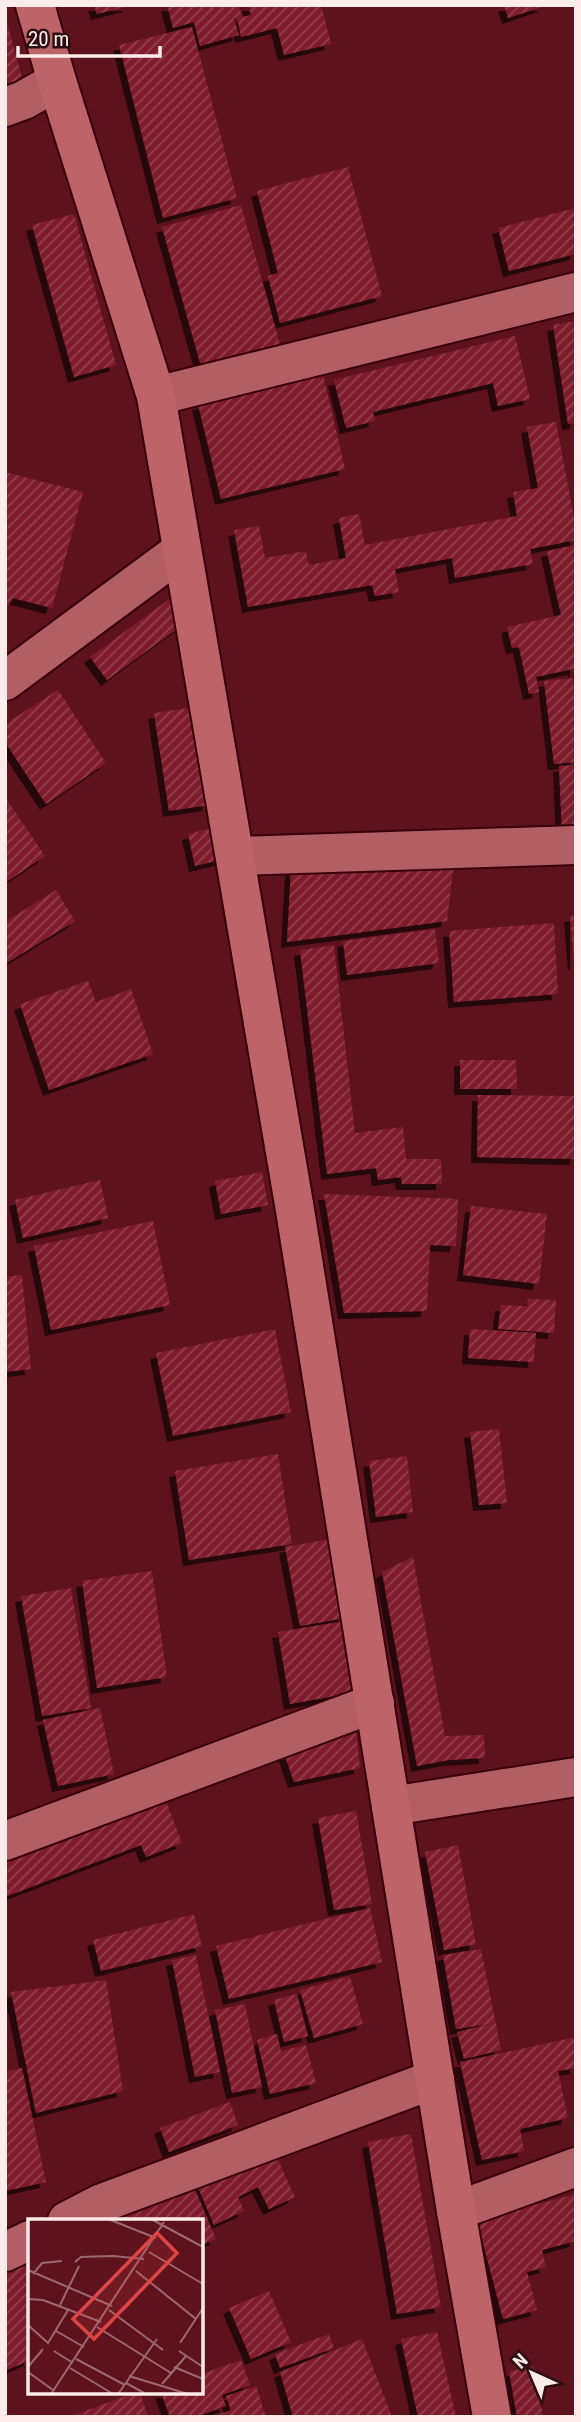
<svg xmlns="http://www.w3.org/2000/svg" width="581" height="2422" font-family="'Roboto Condensed',sans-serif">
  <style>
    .building { fill: url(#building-hatch); filter: url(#shadow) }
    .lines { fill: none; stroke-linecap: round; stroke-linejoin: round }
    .street-casing { stroke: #38010b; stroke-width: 42 }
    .secondary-casing { stroke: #38010b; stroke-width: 42 }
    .street { stroke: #b15f64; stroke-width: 38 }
    .secondary { stroke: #bc6469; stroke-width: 38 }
    .inset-road { fill: none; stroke: #9d6970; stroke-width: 2 }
    .view { fill: #dc4545; fill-opacity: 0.15; stroke: #dc4545; stroke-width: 3.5 }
    .inset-edge { fill: none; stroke: #feebeb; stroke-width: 3.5 }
  </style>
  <defs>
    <pattern id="building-hatch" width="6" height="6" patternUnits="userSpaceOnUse" patternTransform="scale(1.75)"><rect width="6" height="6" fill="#7e1e2d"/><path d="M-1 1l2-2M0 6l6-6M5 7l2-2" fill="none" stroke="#913f4c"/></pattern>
    <filter id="shadow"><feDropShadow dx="-6" dy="6" stdDeviation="0" flood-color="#0009"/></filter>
  </defs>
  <rect width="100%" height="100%" fill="#5d121e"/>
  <path class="building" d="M94 5H128L129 6 97 14Z
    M167 5H239L242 17 251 15 248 5H321L331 44 284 55 277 28 241 37 237 18H234L239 35 200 46 194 22 173 28Z
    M504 5H544V6L508 18Z
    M5 15 22 78 5 87Z
    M192 27 237 198 163 218 119 45Z
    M348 167 382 296 280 323 268 276 278 273 257 191Z
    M241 205 281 348 202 370 162 227Z
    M576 208V254L509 271 498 228Z
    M74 214 116 365 74 377 32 225Z
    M576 321V423L568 424 553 325Z
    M515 336 530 399 498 406 493 383 373 412 375 421 346 428 334 380Z
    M323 374 345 469 221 499 198 404Z
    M556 422 576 528V540L530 549 533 564 455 578 452 558 395 569 399 592 375 596 372 585 248 607 234 530 259 526 265 558 306 551 309 565 346 558 339 518 359 514 365 545 517 516 513 492 538 488 527 427Z
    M5 472 83 492 52 608 13 598 5 611Z
    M576 545V675L573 669 536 677 539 692 529 694 519 647 512 648 507 627 561 615 547 551Z
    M171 598 188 621 107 680 90 657Z
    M573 678 574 691H576V762L554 764 544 681Z
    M58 690 106 763 46 804 5 742V724Z
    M194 707 209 805 169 811 154 713Z
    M576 765V833H562L559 766Z
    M5 797 45 856 5 883Z
    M220 826 228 858 195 866 188 834Z
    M454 861 447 921 287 942 291 868Z
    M56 890 75 921 5 964V922Z
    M576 915V964H574L570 916Z
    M554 923 558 994 454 1002 449 931Z
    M435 929 439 963 347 975 343 941Z
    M334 945 355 1133 403 1127 406 1159H441L442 1184H402L401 1177 378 1180 376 1168 327 1174 300 950Z
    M88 981 96 1002 131 989 153 1054 49 1090 20 1004Z
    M460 1060H516L517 1089H460Z
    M478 1095 576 1096V1159L477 1157Z
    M262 1172 268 1205 221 1214 215 1181Z
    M100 1180 108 1218 23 1238 15 1200Z
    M324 1194 458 1199 456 1246 430 1245 427 1311 344 1313Z
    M471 1206 547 1214 539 1284 463 1275Z
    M153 1221 170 1305 51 1330 34 1246Z
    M22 1275 31 1369 5 1372V1277Z
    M528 1299 556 1300 554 1333 498 1329 501 1305 527 1306Z
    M275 1329 291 1412 173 1436 156 1353Z
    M470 1329 536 1333 534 1362 468 1358Z
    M499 1429 507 1503 479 1505 470 1432Z
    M278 1454 292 1544 189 1560 175 1471Z
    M407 1456 413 1512 376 1517 369 1461Z
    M331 1539 345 1618 300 1626 285 1547Z
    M413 1557 445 1736 484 1735 485 1758 449 1760 417 1766 382 1572Z
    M152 1571 167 1677 97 1688 82 1581Z
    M71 1588 91 1708 42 1716 21 1596Z
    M345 1621 357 1692 290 1704 278 1632Z
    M100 1708 114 1774 58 1786 43 1720Z
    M355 1721 360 1768 294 1782 282 1747Z
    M161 1788 182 1843 146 1857 141 1845 5 1897V1849Z
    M356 1811 372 1904 334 1910 318 1818Z
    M458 1845 476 1944 444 1950 425 1852Z
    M370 1908 382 1962 229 1999 216 1946Z
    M194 1914 202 1946 101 1971 93 1940Z
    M481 1949 501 2050 464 2059 457 2032 490 2024 456 2029 443 1955Z
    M196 1955 220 2072 195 2077 172 1960Z
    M350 1976 363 2024 314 2038 300 1990Z
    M106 1980 123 2091 36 2113 11 1992Z
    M297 1994 308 2036 284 2042 274 2000Z
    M245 2004 262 2087 232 2093 215 2010Z
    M277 2034 281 2051 306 2045 316 2083 270 2094 257 2040Z
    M576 2037V2068L558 2071 568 2118 520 2129 524 2151 482 2160 460 2062Z
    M22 2068 46 2182 5 2191V2072Z
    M230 2102 238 2125 169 2152 160 2128Z
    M411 2134 441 2307 397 2314 368 2142Z
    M274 2151 295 2197 269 2209 258 2187 238 2197 244 2211 214 2225 197 2185Z
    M193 2185 216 2239 201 2245V2221H104Z
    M576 2194V2241L542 2250 546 2267 527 2272 537 2310 503 2319 477 2220Z
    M30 2251V2360L5 2371V2262Z
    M269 2291 291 2342 251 2359 229 2308Z
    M437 2332 456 2417H418L401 2339Z
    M329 2334 334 2348 280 2368 275 2354Z
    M362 2339 392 2417H293L280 2372Z
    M241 2360 250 2385 222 2395 226 2406 196 2417H170L161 2392H201V2374Z
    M534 2367 543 2417H517L509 2371Z
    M256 2386 266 2417H212L231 2410 226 2396Z
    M137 2392H140L148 2417H68Z"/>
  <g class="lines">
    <defs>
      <path id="street" d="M5 107 24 100 57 81
        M156 396 576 292
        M5 681 182 550
        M235 856 576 845
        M391 1806 576 1777
        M5 1841 375 1703
        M456 2211 576 2167
        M67 2221 102 2203 435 2079
        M5 2252 30 2240"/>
      <path id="secondary" d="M35 5 57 81 156 396 295 1210 456 2211 492 2417"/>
    </defs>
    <use href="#street" class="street-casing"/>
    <use href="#secondary" class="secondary-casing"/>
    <use href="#street" class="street"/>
    <use href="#secondary" class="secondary"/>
  </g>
  <g transform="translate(28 2219)">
    <rect width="175" height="175" fill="#5d121e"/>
    <path class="inset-road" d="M80 0 128 19M123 0 175 28M121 33 175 65M47 43 53 38 85 37 116 40M0 51 84 87M108 52 168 100M5 55 14 44 34 42M0 80 15 81 73 103M32 86 51 47M81 91 135 131M0 106 20 124 40 91M69 108 143 154M28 112 56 128M152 124 175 89M26 132 45 144M151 132 175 148M48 140 97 166M0 148 15 130M146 148 175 160M42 149 85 175M0 153 25 171M101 157 160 175M98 164 118 175M134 165 158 137M23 175 136 3M90 175 129 120"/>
    <path class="view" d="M129 14 149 34 66 120 45 100Z"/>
    <rect width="175" height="175" class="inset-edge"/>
  </g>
  <rect width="581" height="2422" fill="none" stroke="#feebeb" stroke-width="14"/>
  <g transform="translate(532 2373) rotate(316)" stroke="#2e0e11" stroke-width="5" paint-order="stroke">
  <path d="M0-5L12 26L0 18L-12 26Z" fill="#feebeb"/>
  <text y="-10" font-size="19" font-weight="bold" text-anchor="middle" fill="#feebeb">N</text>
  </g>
  <path d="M18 46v10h142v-10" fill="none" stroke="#feebeb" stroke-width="3.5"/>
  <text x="28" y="46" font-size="21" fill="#feebeb" stroke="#2e0e11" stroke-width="5" paint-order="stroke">20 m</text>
</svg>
